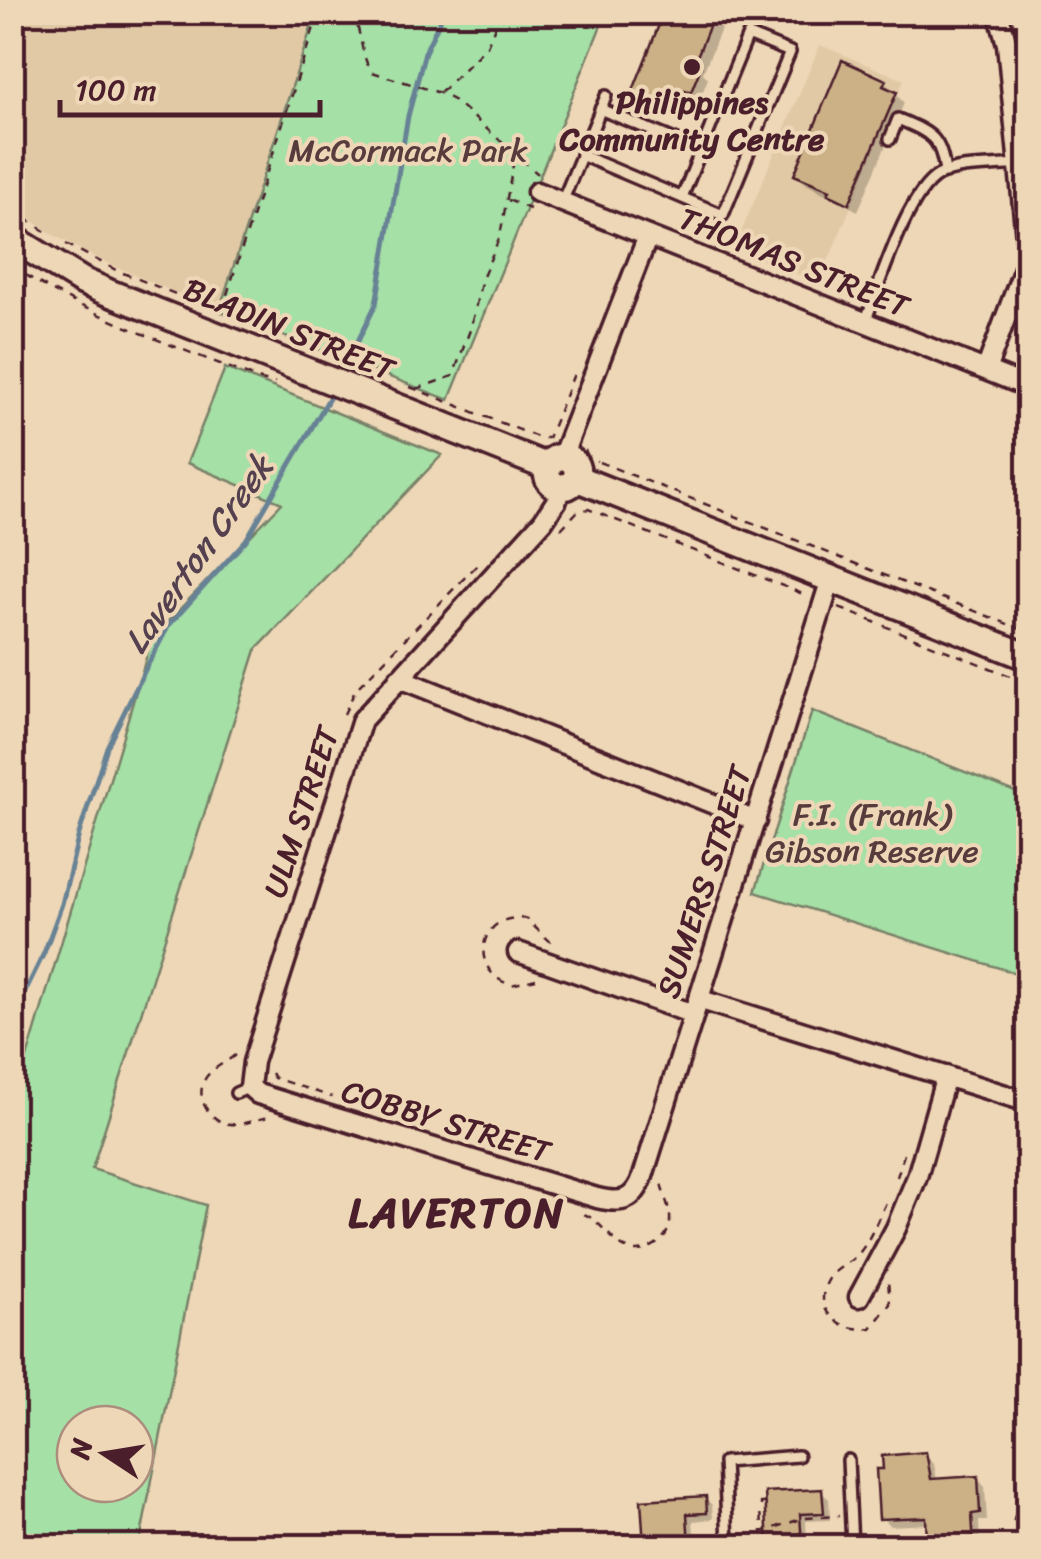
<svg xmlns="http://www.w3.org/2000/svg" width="1041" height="1559" font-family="Sriracha,sans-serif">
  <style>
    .built { fill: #e1c9a6 }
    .green { fill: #a5e0a6; stroke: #788068; stroke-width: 2.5; fill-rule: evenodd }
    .shadow { fill: #0003 }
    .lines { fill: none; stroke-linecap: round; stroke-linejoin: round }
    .stream { stroke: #678295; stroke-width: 5 }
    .building { fill: #ccb187; stroke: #4a1f2b; stroke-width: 2.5 }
    .lane-casing { stroke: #4a1f2b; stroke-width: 16 }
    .street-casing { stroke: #4a1f2b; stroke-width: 25 }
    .secondary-casing { stroke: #4a1f2b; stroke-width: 32 }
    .path { stroke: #4a1f2b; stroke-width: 2.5; stroke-dasharray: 8 8; stroke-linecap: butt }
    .lane { stroke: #eed7b6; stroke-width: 9 }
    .street { stroke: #eed7b6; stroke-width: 18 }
    .secondary { stroke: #eed7b6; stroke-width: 25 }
    .poi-dot { fill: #4a1f2b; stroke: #eed7b6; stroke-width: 4 }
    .labels { text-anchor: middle; stroke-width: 8; stroke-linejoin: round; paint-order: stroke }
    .poi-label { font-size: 32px; font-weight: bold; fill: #4a1f2b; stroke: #eed7b6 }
    .park-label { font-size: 32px; fill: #583c3d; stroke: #eed7b6 }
    .street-label { font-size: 32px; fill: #4a1f2b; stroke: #eed7b6 }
    .water-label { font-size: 35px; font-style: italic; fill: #54404e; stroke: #eed7b6 }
    .district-label { font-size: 42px; font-weight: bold; letter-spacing: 2.5px; fill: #4a1f2b; stroke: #eed7b6 }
  </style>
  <rect width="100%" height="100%" fill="#eed7b6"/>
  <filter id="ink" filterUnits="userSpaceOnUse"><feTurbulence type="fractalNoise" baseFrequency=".01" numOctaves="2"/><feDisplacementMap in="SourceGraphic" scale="20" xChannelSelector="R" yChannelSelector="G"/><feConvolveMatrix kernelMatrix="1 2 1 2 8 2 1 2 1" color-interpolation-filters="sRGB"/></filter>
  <g filter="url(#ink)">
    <path class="built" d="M12 13H316L219 311 98 259 50 233 13 206Z
      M820 45 904 80 819 283 734 249Z"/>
    <path class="green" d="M316 13H606L449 400 219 311Z
      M225 368 442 455 256 650 92 1169 206 1205 139 1546H13V1105L152 638 282 503 187 463ZM75 1424H135V1484H75Z
      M812 711 1028 797V977L755 892Z"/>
    <path class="shadow" d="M667 12H715L723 24 703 73 708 78 700 99 694 97 689 111 669 103 666 110 644 101 635 92Z
      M884 82 904 103 858 211 806 184 797 175Z
      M926 1455 934 1464 937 1481 977 1478 985 1487 987 1521H979L980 1546H930L928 1524 890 1526 882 1518Z
      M821 1492 829 1499 830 1520 806 1521 807 1546H770L768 1495Z
      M705 1498 712 1505 713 1519 693 1521 695 1546H647L644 1502Z"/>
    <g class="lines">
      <path class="stream" d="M342 374 376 304 408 116 425 52 444 12
        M12 1008 21 1000 44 953 62 904 79 834 107 747 147 666 169 625 246 540 335 388"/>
    </g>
    <path class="building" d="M664 12H715L694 64 701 67 691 92 685 90 680 104 660 96 657 103 632 93Z
      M842 60 886 80 883 86 897 92 849 204 828 194 830 190 794 175Z
      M926 1452 931 1479 978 1476 980 1513 972 1514 974 1546H927L926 1517 879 1519 876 1469H883L882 1456Z
      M1025 1483H1028V1524L1014 1520Z
      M822 1489 824 1513 800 1514 802 1546H768L765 1492Z
      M706 1496 707 1513 687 1514 689 1546H644L641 1500Z"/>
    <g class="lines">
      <defs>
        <path id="lane" d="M600 109 701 151
          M890 139 898 119C930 133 941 136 945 173
          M581 155 723 215 790 52 748 35 682 197
          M562 202 606 96
          M865 322C879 287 907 192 939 175 961 164 994 167 1018 164
          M236 1093 250 1087
          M848 1460 852 1546
          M728 1541 724 1462 798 1456"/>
        <path id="street" d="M537 192 1028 387
          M986 370 1028 258 1007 44 998 12
          M562 457 648 236
          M560 487 557 500 543 521 362 720 253 1062 250 1087 258 1094 597 1198C622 1204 634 1201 643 1176L831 579
          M399 678 756 821
          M518 952 693 1014
          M698 999 1028 1102
          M859 1297 896 1228 917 1177 946 1076"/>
        <path id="secondary" d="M12 238 82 281 107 292 548 467
          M547 472a15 15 0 1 1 30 0a15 15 0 1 1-30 0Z
          M576 478 1028 657"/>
      </defs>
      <use href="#lane" class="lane-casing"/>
      <use href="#street" class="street-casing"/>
      <use href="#secondary" class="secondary-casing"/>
      <path class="path" d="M352 12C362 31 360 56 372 72L440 93 455 101 538 174
        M964 12 980 19
        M441 92 487 46 501 12
        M508 200 530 209
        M12 209 46 232
        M66 244 118 271 283 337
        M12 266C89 318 176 346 261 380L275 383
        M222 310 319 12
        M410 387 540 438H548L576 369
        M416 389 453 376 470 330 482 279 500 236 515 154
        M585 450 588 456 597 461
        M599 462 1028 632
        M561 529 577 512 588 509 808 596
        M839 608 1028 683
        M344 714 356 689 481 561
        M725 788 744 795
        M536 979 511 985C465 970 481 910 526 919L554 945
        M235 1055C226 1063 209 1069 204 1081 195 1100 211 1122 230 1124 244 1126 257 1118 271 1117
        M271 1073 274 1078 332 1097
        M897 1177 905 1151
        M886 1203C878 1218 871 1238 860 1252 852 1262 838 1267 830 1277 809 1309 839 1333 871 1328L890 1304 888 1281
        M584 1214C609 1224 622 1268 656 1244 665 1238 671 1229 670 1217 669 1203 661 1192 661 1178
        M766 1503H761L762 1532 804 1518 839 1516
        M739 1544 763 1542"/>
      <use href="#lane" class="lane"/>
      <use href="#street" class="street"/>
      <use href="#secondary" class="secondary"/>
    </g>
  </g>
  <circle class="poi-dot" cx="692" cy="67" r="10"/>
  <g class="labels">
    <g class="poi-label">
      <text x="692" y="113">Philippines<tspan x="692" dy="37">Community Centre</tspan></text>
    </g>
    <g class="park-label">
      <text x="408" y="161">McCormack Park</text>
      <text x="872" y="825">F.I. (Frank)<tspan x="872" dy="37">Gibson Reserve</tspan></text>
    </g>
    <g class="street-label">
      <text transform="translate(794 262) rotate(22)" y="11">THOMAS STREET</text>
      <text transform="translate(289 329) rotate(22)" y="11">BLADIN STREET</text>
      <text transform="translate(301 812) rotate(-72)" y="11">ULM STREET</text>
      <text transform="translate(704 882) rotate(-72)" y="11">SUMERS STREET</text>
      <text transform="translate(446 1121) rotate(17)" y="11">COBBY STREET</text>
    </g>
    <g class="water-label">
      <text transform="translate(198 554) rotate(-55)" y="12">Laverton Creek</text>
    </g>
    <g class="district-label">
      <text x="457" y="1227">LAVERTON</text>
    </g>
  </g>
  <rect width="1041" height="1559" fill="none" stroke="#eed7b6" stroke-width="50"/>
  <rect x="25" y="25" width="991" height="1509" fill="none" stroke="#4a1f2b" stroke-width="4" filter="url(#ink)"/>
  <g transform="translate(105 1454) rotate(282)"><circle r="48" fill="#eed7b6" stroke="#ac8d7e" stroke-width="2.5"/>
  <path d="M0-8L18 38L0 25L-18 38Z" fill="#4a1f2b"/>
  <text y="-15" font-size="28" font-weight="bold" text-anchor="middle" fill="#4a1f2b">N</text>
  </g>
  <path d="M60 100v15h260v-15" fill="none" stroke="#4a1f2b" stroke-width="5"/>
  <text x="75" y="100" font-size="30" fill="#4a1f2b" stroke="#eed7b6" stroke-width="8" paint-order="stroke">100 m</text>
</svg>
